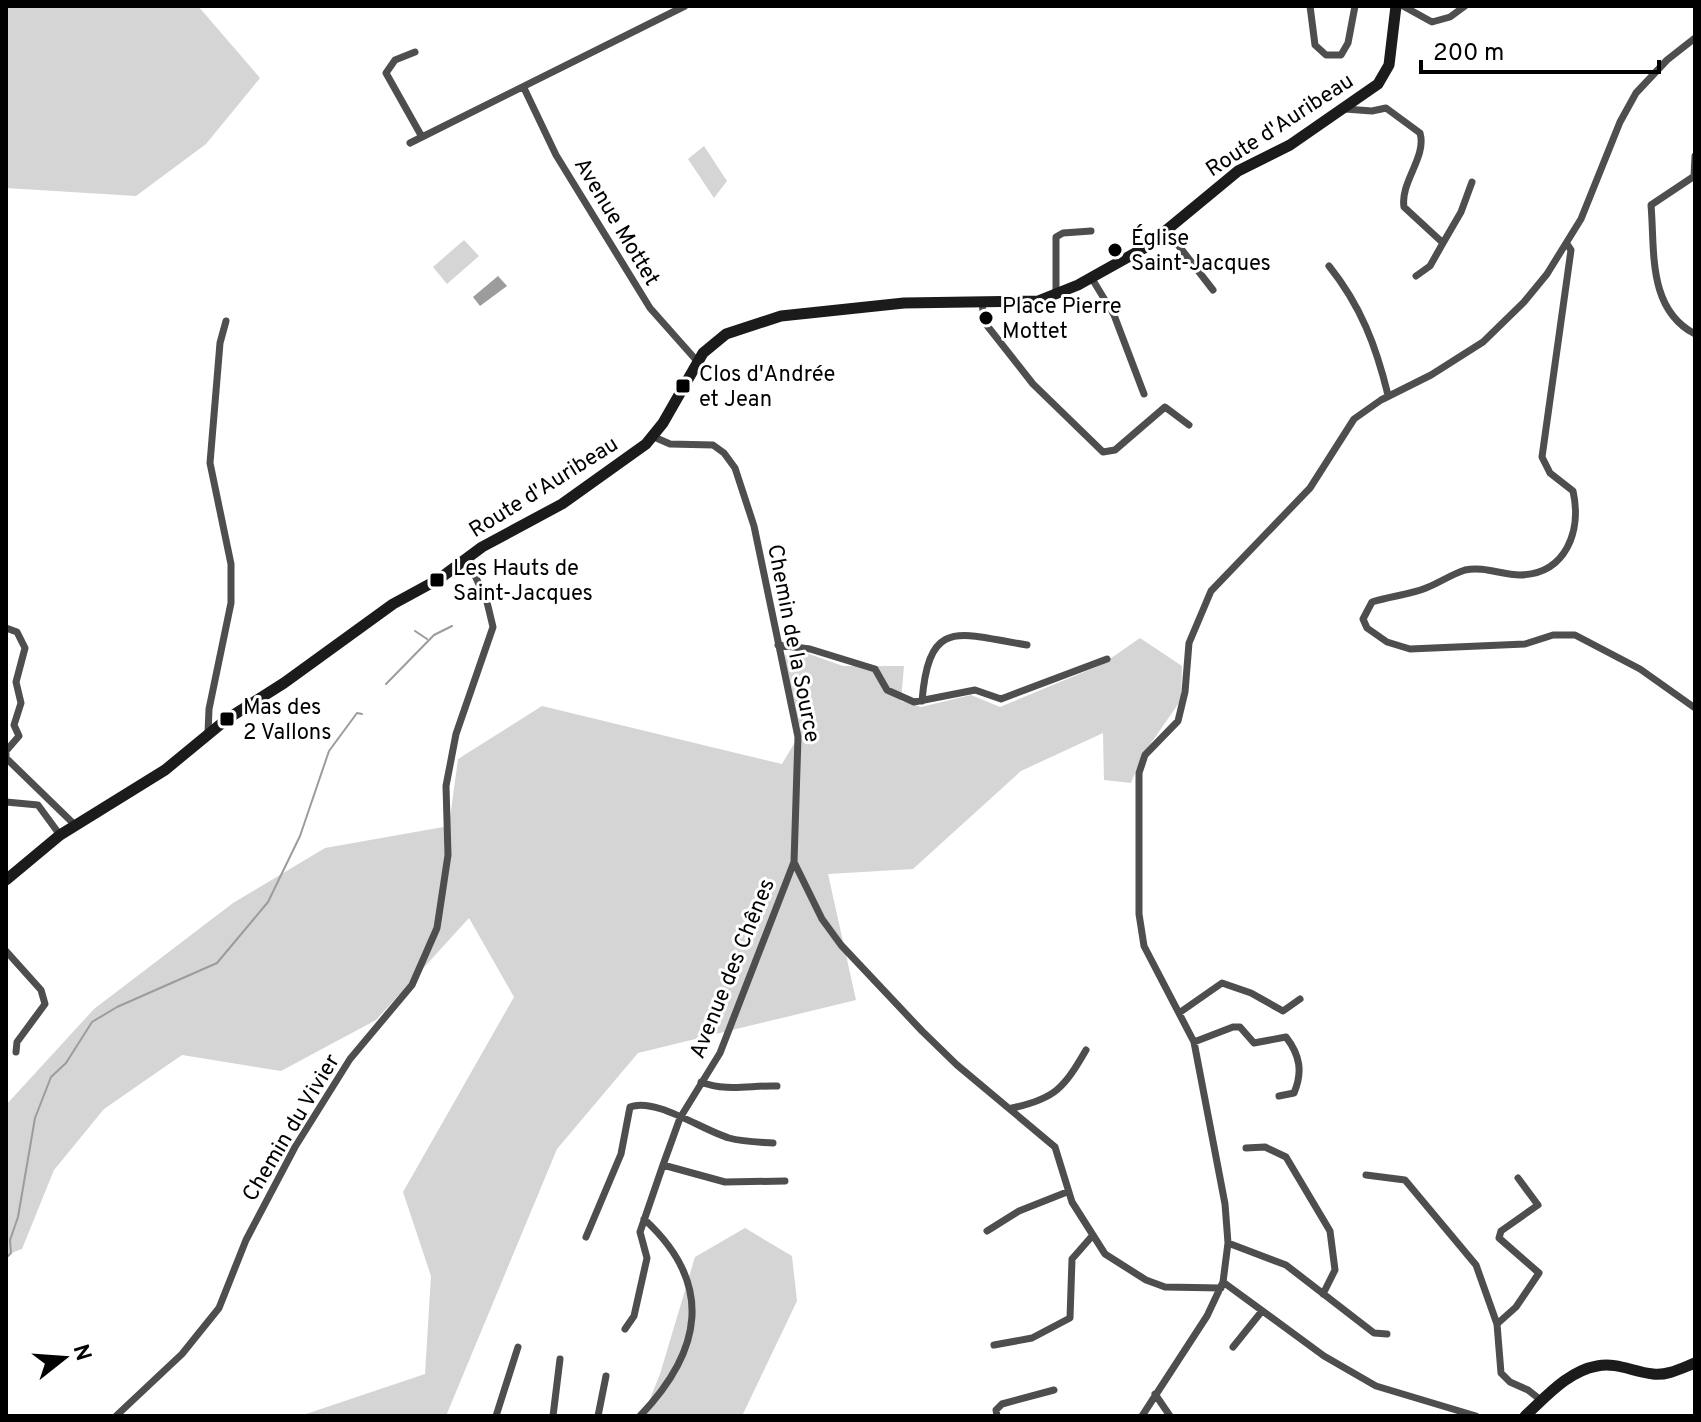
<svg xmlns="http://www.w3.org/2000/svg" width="1701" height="1422" font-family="Overpass,sans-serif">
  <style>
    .green { fill: #d5d5d5 }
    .water { fill: #9c9c9c }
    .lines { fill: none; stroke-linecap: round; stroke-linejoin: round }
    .stream { stroke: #9c9c9c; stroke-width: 2 }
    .street { stroke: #4e4e4e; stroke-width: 7 }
    .secondary { stroke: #1b1b1b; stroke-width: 11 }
    .poi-dot { fill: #000; stroke: #fff; stroke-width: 3 }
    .labels { text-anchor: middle; stroke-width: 6; stroke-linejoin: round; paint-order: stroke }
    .street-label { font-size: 22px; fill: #000; stroke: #fff }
    .poi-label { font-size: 22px; fill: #000; stroke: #fff; text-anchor: start }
  </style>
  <rect width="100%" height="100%" fill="#fff"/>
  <path class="green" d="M6 6H198L260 78 206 144 136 196 6 188Z
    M704 146 727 181 714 198 688 159Z
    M464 240 479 256 447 284 433 267Z
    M1140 638 1182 666 1181 700 1142 756 1131 783 1104 780 1103 733 1021 771 913 869 828 874 856 1000 638 1053 557 1149 446 1416H300L425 1374 431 1276 403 1192 514 997 469 918 376 1020 281 1071 182 1055 104 1109 54 1170 22 1249 6 1255V1105L94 1009 233 903 325 848 449 826 458 759 542 706 782 764 795 742 785 655 809 654 843 666H904L901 701 921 707 971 695 1000 707 1101 665Z
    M745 1228 792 1256 797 1301 742 1416H643L660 1374 695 1257Z"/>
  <path class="water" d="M498 276 507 286 480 306 473 297Z"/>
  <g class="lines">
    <path class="stream" d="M415 631 427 639
      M386 684 434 635 452 626
      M6 1258 11 1253 10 1240 18 1217 35 1118 51 1077 66 1063 92 1022 117 1007 217 963 268 902 300 836 329 751 357 713 362 714"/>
    <path class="street" d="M1310 6 1315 45 1326 55H1341L1348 43 1355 6
      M1403 6 1432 22 1450 17 1465 6
      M415 52 395 60 386 73 422 137
      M524 88 556 155 650 308 697 361
      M1345 109 1372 111 1386 108 1420 133C1427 157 1400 182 1404 207L1443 243 1430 266 1416 276
      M410 143 685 6
      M1693 177 1651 205C1655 250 1647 309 1695 334
      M1694 177 1695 156
      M1168 232 1213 290
      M1443 243 1461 212 1472 182
      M1567 244 1571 250 1542 457 1550 473 1573 491C1582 531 1566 574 1520 575 1502 575 1484 566 1465 570 1452 574 1439 583 1426 588 1409 595 1390 596 1372 602L1363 619 1367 628 1387 642 1410 649 1525 644 1553 635H1575L1640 669 1695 708
      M1329 266C1361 306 1376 346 1388 395
      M1091 277 1114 315 1144 394
      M1056 294V237L1063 233 1091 231
      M982 304 985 323 1033 384 1103 452 1115 450 1165 407 1189 425
      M654 437 670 444 713 445 724 453 735 468 754 526 798 737 794 862 822 919 841 945 922 1031 957 1065 1055 1147 1072 1202 1105 1254 1146 1280 1165 1287 1221 1288
      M6 628 17 632 25 648 16 682 21 703 14 725 19 736 6 751V758L75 825
      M778 645 810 649 875 669 887 690 914 702 975 690 1001 699 1107 659
      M922 701C929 616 959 634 1027 645
      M208 733 209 709 231 603V564L210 463 220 343 226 321
      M6 802 38 805 60 835
      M6 951 41 990 45 1004 17 1042 16 1052
      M1179 1013 1222 983 1251 993 1283 1011 1300 999
      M1194 1042 1233 1027H1240L1254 1043 1286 1037C1300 1055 1303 1072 1294 1093L1279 1096
      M701 1082C726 1092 751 1085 777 1086
      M1012 1108C1055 1099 1064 1088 1086 1050
      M1246 1148 1265 1147 1286 1157 1330 1231 1335 1270 1323 1294
      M663 1165 725 1182 785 1181
      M1366 1175 1405 1180 1476 1265 1497 1324 1501 1373 1510 1382 1528 1390 1542 1401
      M987 1231 1019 1211 1067 1192
      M586 1237 621 1154 630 1107C655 1097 702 1130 729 1138 743 1142 759 1142 773 1143
      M1228 1243 1286 1265 1374 1333 1387 1334
      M1223 1282 1324 1356 1376 1386 1476 1416
      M1497 1324 1516 1307 1539 1273 1499 1238 1501 1231 1538 1205 1518 1178
      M625 1329 634 1316 647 1258 640 1232 663 1165 680 1118 720 1053 794 862
      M994 1345 1032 1338 1070 1318 1072 1259 1093 1235
      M1233 1347 1262 1311
      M1155 1394 1170 1416
      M116 1416 182 1354 219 1308 246 1240 295 1147 350 1059 412 985 437 928 448 855 446 786 456 734 493 627 487 602 467 558
      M496 1416 518 1347
      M553 1416 560 1359
      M598 1416 606 1376
      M640 1416C702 1351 715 1284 644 1219
      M997 1416 996 1410 1002 1404 1054 1390
      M1142 1416 1207 1316 1223 1282 1228 1243 1225 1204 1194 1042 1144 946 1139 914V773L1145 755 1178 721 1185 692 1189 643 1211 591 1310 488 1354 419 1381 400 1431 375 1483 342 1524 302 1547 274 1581 219 1620 122 1636 93 1667 60 1695 38"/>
    <path class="secondary" d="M6 880 60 835 165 770 227 719 284 683 393 604 439 579 482 547 562 504 646 444 663 423 703 353 726 334 781 316 904 303 1038 301 1078 285 1146 247 1238 171 1290 145 1378 84 1389 65 1396 6
      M1525 1416C1546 1397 1568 1371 1597 1366 1617 1362 1633 1372 1653 1374 1667 1376 1682 1368 1695 1363"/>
  </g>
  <g class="poi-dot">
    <circle cx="1115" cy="250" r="8"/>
    <circle cx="986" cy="318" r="8"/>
    <rect x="675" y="378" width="16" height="16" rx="4"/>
    <rect x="429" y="572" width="16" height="16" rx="4"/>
    <rect x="219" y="711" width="16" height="16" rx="4"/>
  </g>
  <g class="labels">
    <g class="street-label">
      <text transform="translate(1279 124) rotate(-33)" y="8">Route d'Auribeau</text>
      <text transform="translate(618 221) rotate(59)" y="8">Avenue Mottet</text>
      <text transform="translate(543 486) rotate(-32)" y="8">Route d'Auribeau</text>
      <text transform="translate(795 643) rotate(79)" y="8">Chemin de la Source</text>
      <text transform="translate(731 968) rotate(-68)" y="8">Avenue des Chênes</text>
      <text transform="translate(290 1127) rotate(-59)" y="8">Chemin du Vivier</text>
    </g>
    <g class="poi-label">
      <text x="1131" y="245">Église<tspan x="1131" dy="25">Saint-Jacques</tspan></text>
      <text x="1002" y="313">Place Pierre<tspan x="1002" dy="25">Mottet</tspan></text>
      <text x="699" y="381">Clos d'Andrée<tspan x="699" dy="25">et Jean</tspan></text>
      <text x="453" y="575">Les Hauts de<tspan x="453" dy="25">Saint-Jacques</tspan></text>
      <text x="243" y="714">Mas des<tspan x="243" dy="25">2 Vallons</tspan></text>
    </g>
  </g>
  <rect width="1701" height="1422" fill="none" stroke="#000000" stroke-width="16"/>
  <g transform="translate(64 1358) rotate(73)" stroke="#ffffff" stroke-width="6" paint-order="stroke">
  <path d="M0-6L14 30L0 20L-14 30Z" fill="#000000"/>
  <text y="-12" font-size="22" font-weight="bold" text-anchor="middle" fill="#000000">N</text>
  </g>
  <path d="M1421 60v12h238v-12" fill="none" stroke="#000000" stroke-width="4"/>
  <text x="1433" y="60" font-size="24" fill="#000000" stroke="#ffffff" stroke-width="6" paint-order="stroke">200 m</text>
</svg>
